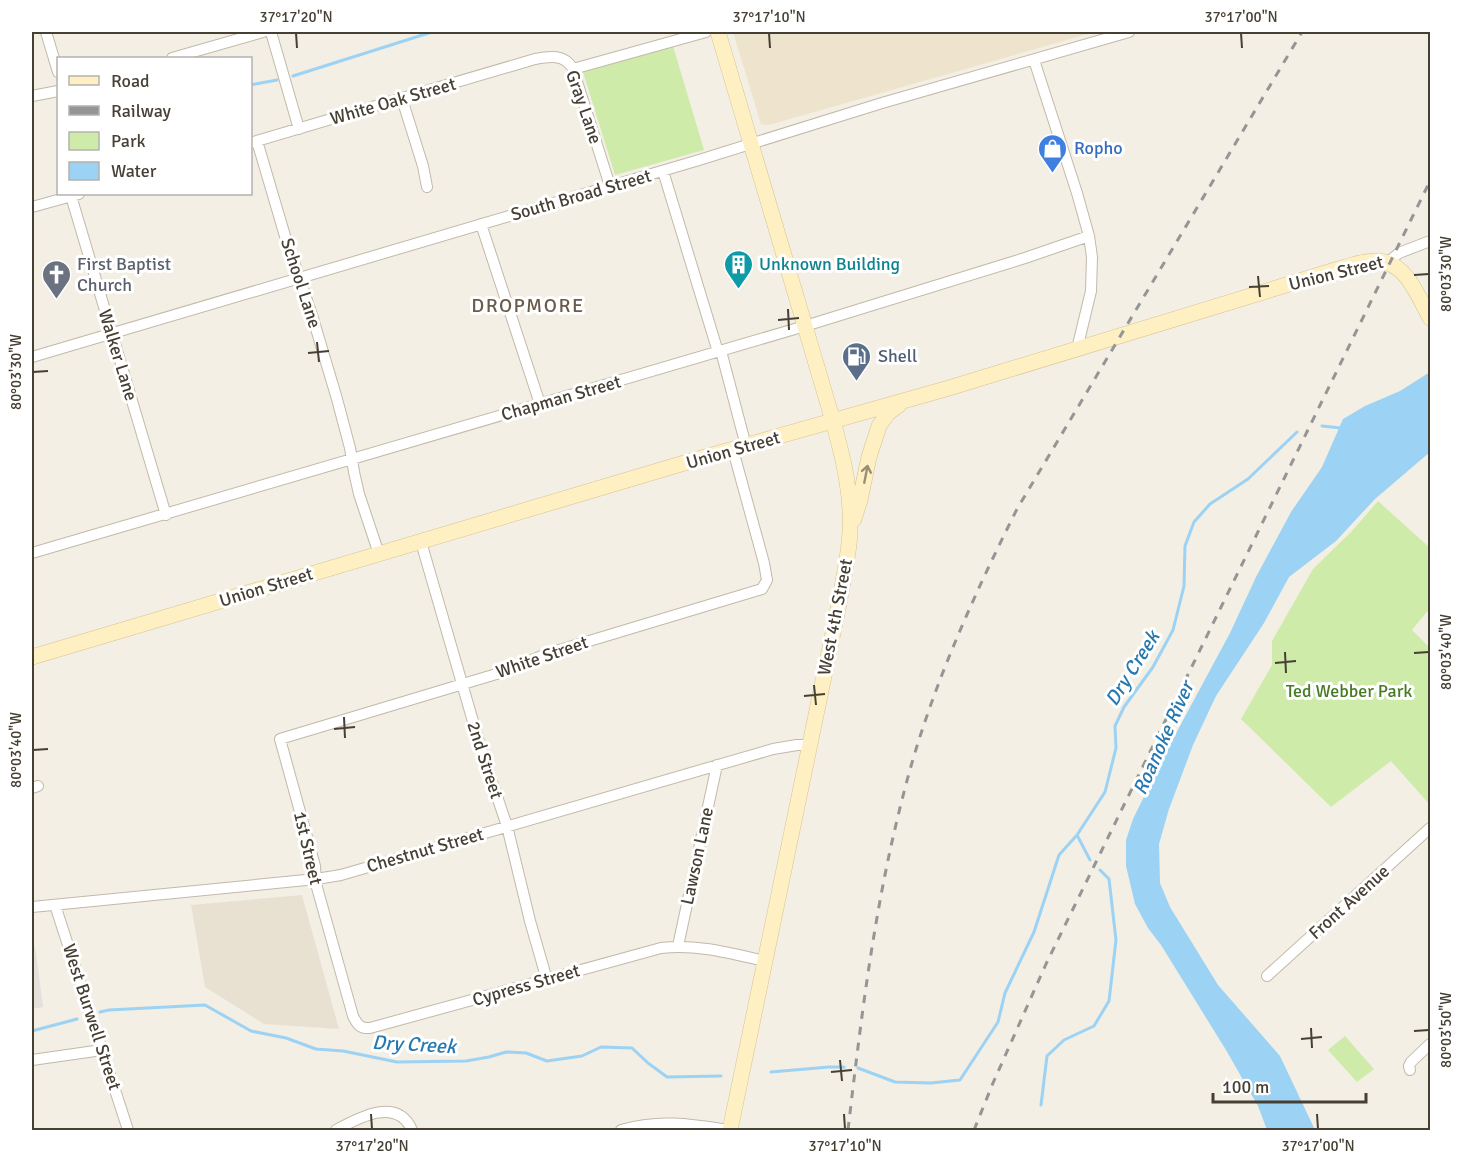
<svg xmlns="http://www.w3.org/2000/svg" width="1462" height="1162" font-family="Signika,sans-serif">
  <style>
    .residential { fill: #e8e1d2 }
    .education { fill: #eee4cd }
    .green { fill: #ceebaa }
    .parking { fill: #e4e1dd }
    .water { fill: #9cd2f4 }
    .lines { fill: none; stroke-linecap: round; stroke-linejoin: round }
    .stream { stroke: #9cd2f4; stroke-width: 3 }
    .street-casing { stroke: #c2b9a9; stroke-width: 12 }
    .secondary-casing { stroke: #d6c391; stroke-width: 16 }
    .street { stroke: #fff; stroke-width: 10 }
    .secondary { stroke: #fff0c3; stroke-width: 15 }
    .rail { stroke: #959595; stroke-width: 3; stroke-dasharray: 8 8; stroke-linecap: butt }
    .oneway { stroke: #998f74 }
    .ticks { fill: none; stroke: #463f34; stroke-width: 2 }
    .labels { text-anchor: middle; stroke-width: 6; stroke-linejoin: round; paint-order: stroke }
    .street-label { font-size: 18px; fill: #463f34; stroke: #fff }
    .shop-label { font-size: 18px; fill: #366cbe; stroke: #fff; text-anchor: start }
    .worship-label { font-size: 18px; fill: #5b616d; stroke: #fff; text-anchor: start }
    .culture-label { font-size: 18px; fill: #0d838f; stroke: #fff; text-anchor: start }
    .service-label { font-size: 18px; fill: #4e5e75; stroke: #fff; text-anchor: start }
    .park-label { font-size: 18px; fill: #467b24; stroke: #fff }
    .neighbourhood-label { font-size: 20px; letter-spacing: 1.5px; fill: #695c4a; stroke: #fff }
    .water-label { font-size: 20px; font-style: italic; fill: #2678b0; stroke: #fff }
    .neatline { fill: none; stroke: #463f34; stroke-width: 2 }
    .ticks-label { font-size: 15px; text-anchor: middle; fill: #463f34 }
  </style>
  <rect width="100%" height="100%" fill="#f3efe4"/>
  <path class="residential" d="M302 895 339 1029 264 1024 205 987 191 905Z"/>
  <path class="education" d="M733 32H1095L769 125 761 124Z"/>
  <path class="green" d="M673 46 704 150 615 175 583 72Z
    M1378 501 1430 548V608L1412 630 1430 648V805L1391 761 1331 807 1241 719 1272 665V641L1313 569 1352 531Z
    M1345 1036 1374 1069 1357 1082 1328 1050Z"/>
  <path class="parking" d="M32 938 36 952 43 1007 32 1009Z"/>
  <path class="water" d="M1430 372V452L1375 499 1336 541 1289 577 1264 623 1216 696 1193 745 1169 809 1159 844 1160 883 1170 907 1218 985 1280 1056 1315 1130H1267L1258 1106 1226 1050 1161 945 1148 928 1135 904 1126 866V840L1133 819 1166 752 1230 633 1256 577 1291 512 1322 467 1343 419 1365 406 1400 391Z"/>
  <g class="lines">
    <path class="stream" d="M293 76 432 32
      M250 85 277 80
      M1322 426 1341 428
      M1077 835 1090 860
      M100 1012 109 1010 205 1005 251 1031 286 1038 316 1049 343 1051 397 1062 466 1061 489 1057 506 1052 526 1053 547 1061 582 1056 601 1047 632 1048 648 1063 667 1077 721 1076
      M32 1031 77 1019
      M858 1068 895 1082 931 1083 960 1080 998 1022 1005 993 1034 932 1059 855 1077 835 1105 792 1116 748 1115 726 1124 707 1153 667 1173 630 1184 586 1185 546 1194 522 1210 504 1248 479 1297 432
      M771 1072 829 1067H844
      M1041 1105 1047 1056 1064 1040 1094 1026 1109 1001 1116 940 1109 879 1100 870"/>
    <defs>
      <path id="street" d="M46 32 58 72
        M271 32 299 129
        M172 58 263 32
        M1034 60 1077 193 1089 236 1092 257 1091 291 1077 349
        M573 69 706 32
        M32 96 58 91
        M402 99 423 166 427 187
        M257 141 285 236 312 315 337 399 350 448 354 472 359 494 379 554
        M250 143 535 59C550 56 565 54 573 69L610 186
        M663 171 718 352
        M71 196 166 515
        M32 207 79 194
        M481 224 540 404
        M1387 263 1399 253 1430 241
        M721 351 746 446
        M32 357 699 160 882 103 1129 32
        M733 450 764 563 767 580 762 589 546 654 503 672 280 739 315 866 316 884 353 1016C357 1024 360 1029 370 1028L661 948C698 944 729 953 765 961
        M421 542 481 749 507 826 530 921 547 980
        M32 553 805 326 1025 258 1089 236
        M32 788 38 786
        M55 905 128 1130
        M32 907 316 879 341 875 773 749 797 745H810
        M678 946 717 765
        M1267 976 1430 828
        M32 1060 102 1050
        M1410 1070 1409 1066 1411 1062 1430 1044
        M336 1130C358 1118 397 1096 412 1130
        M621 1130C659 1119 690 1124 728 1130"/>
      <path id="secondary" d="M718 32 833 421C843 457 852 494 850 531 849 556 843 580 839 604L730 1130
        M854 519 860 500 869 457 879 426 888 413 899 405
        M32 657 691 461 949 388 1345 267C1355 264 1367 260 1378 261 1406 262 1418 296 1430 318"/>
    </defs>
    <use href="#street" class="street-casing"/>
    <use href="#secondary" class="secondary-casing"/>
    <use href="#street" class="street"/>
    <use href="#secondary" class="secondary"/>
    <path class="rail" d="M848 1130C861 1019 874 909 902 800 927 698 970 603 1017 509L1302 32
      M974 1130 993 1083 1046 964 1430 181"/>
  </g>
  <defs><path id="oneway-shaft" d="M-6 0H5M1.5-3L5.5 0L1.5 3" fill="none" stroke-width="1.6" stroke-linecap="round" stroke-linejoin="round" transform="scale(1.5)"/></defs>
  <use class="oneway" href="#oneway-shaft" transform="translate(866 474) rotate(-79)"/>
  <path class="ticks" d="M296 33 297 48M769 33 770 48M1241 33 1242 48M1414 275 1429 274M1258 276 1260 297M1249 287 1269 286M788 309 789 330M778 320 799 318M317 342 319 362M308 353 329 351M33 372 48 371M1285 652 1286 673M1414 653 1429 652M1275 663 1296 661M814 685 816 705M804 696 825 694M344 717 345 738M334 729 355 727M33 750 48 749M1311 1028 1312 1048M1414 1031 1429 1030M1301 1039 1322 1037M840 1060 842 1081M831 1072 852 1070M371 1114 372 1129M844 1114 845 1129M1317 1114 1318 1129"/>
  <defs>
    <symbol id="shop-pin" viewBox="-11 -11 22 30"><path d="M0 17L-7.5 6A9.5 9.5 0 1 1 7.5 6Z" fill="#3f7fe0" stroke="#fff"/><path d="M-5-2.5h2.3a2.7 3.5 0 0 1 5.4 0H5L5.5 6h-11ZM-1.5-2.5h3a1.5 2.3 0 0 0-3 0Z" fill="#fff"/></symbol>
    <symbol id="building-pin" viewBox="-11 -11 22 30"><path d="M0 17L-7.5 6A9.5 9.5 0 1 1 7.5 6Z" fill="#0f9aa8" stroke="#fff"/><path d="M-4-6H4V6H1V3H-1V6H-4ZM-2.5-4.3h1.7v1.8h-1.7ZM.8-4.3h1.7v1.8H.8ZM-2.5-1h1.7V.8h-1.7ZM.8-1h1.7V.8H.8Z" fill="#fff"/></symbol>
    <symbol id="church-pin" viewBox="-11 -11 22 30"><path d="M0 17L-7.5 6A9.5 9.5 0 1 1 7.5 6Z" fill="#6b7280" stroke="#fff"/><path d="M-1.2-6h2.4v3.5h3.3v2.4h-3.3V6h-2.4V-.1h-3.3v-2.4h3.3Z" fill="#fff"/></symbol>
    <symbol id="fuel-pin" viewBox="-11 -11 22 30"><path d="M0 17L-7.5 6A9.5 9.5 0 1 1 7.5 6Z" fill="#5c6f8a" stroke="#fff"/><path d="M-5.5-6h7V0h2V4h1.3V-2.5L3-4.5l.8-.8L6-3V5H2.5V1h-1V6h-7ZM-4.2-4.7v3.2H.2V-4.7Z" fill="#fff"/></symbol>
  </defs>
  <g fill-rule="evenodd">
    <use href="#shop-pin" x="1036" y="132" width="33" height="45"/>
    <use href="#building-pin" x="722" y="248" width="33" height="45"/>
    <use href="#church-pin" x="40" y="258" width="33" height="45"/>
    <use href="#fuel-pin" x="840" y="340" width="33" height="45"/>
  </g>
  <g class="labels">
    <g class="street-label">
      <text transform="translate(393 101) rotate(-16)" y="6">White Oak Street</text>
      <text transform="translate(584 107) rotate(71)" y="6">Gray Lane</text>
      <text transform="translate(581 195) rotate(-16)" y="6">South Broad Street</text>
      <text transform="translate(1336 273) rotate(-14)" y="6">Union Street</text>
      <text transform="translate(301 283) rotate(72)" y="6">School Lane</text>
      <text transform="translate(118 355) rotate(73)" y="6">Walker Lane</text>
      <text transform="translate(561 398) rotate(-16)" y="6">Chapman Street</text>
      <text transform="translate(733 450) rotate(-16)" y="6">Union Street</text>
      <text transform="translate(266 587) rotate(-17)" y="6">Union Street</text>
      <text transform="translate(835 617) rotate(-79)" y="6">West 4th Street</text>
      <text transform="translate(542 657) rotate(-19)" y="6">White Street</text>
      <text transform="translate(485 760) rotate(72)" y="6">2nd Street</text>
      <text transform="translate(308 848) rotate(77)" y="6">1st Street</text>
      <text transform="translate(425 850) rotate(-16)" y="6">Chestnut Street</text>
      <text transform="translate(697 856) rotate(-78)" y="6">Lawson Lane</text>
      <text transform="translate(1349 902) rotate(-42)" y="6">Front Avenue</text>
      <text transform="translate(526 985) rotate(-16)" y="6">Cypress Street</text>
      <text transform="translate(92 1017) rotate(72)" y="6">West Burwell Street</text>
    </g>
    <g class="shop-label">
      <text x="1074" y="154">Ropho</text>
    </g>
    <g class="worship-label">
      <text x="77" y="270">First Baptist<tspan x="77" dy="21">Church</tspan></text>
    </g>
    <g class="culture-label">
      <text x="759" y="270">Unknown Building</text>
    </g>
    <g class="service-label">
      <text x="878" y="362">Shell</text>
    </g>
    <g class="park-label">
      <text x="1349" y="697">Ted Webber Park</text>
    </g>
    <g class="neighbourhood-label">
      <text x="528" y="312">DROPMORE</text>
    </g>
    <g class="water-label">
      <text transform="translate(1132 668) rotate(-58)" y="7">Dry Creek</text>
      <text transform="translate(1163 738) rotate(-66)" y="7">Roanoke River</text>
      <text transform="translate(414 1044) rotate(3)" y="7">Dry Creek</text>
    </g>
  </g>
  <rect width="1462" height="1162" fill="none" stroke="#ffffff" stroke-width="66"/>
  <rect x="57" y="57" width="195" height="138" fill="#ffffff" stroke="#b5b2ae" stroke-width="1.5"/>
  <rect x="69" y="76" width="30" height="9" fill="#fff0c3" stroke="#b5b2ae" stroke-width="1.5"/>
  <text x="111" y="87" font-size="18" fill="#463f34">Road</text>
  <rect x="69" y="106" width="30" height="9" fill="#959595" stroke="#b5b2ae" stroke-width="1.5"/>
  <text x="111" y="117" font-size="18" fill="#463f34">Railway</text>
  <rect x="69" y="132" width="30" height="18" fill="#ceebaa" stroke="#b5b2ae" stroke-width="1.5"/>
  <text x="111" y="147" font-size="18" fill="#463f34">Park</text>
  <rect x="69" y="162" width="30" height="18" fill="#9cd2f4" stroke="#b5b2ae" stroke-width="1.5"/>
  <text x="111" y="177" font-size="18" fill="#463f34">Water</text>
  <path d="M1213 1093v9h153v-9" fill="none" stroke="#463f34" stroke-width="3"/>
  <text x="1222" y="1093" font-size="18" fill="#463f34" stroke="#ffffff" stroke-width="4.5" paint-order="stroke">100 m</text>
  <rect x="33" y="33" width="1396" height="1096" class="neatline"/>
  <g class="ticks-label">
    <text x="296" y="22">37°17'20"N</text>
    <text x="769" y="22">37°17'10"N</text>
    <text x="1241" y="22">37°17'00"N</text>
    <text transform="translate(1446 274) rotate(-90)" y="5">80°03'30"W</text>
    <text transform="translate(16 372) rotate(-90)" y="5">80°03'30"W</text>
    <text transform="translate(1446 652) rotate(-90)" y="5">80°03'40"W</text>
    <text transform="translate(16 750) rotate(-90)" y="5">80°03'40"W</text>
    <text transform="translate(1446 1030) rotate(-90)" y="5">80°03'50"W</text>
    <text x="372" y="1151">37°17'20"N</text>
    <text x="845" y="1151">37°17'10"N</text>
    <text x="1318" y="1151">37°17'00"N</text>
  </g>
</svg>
